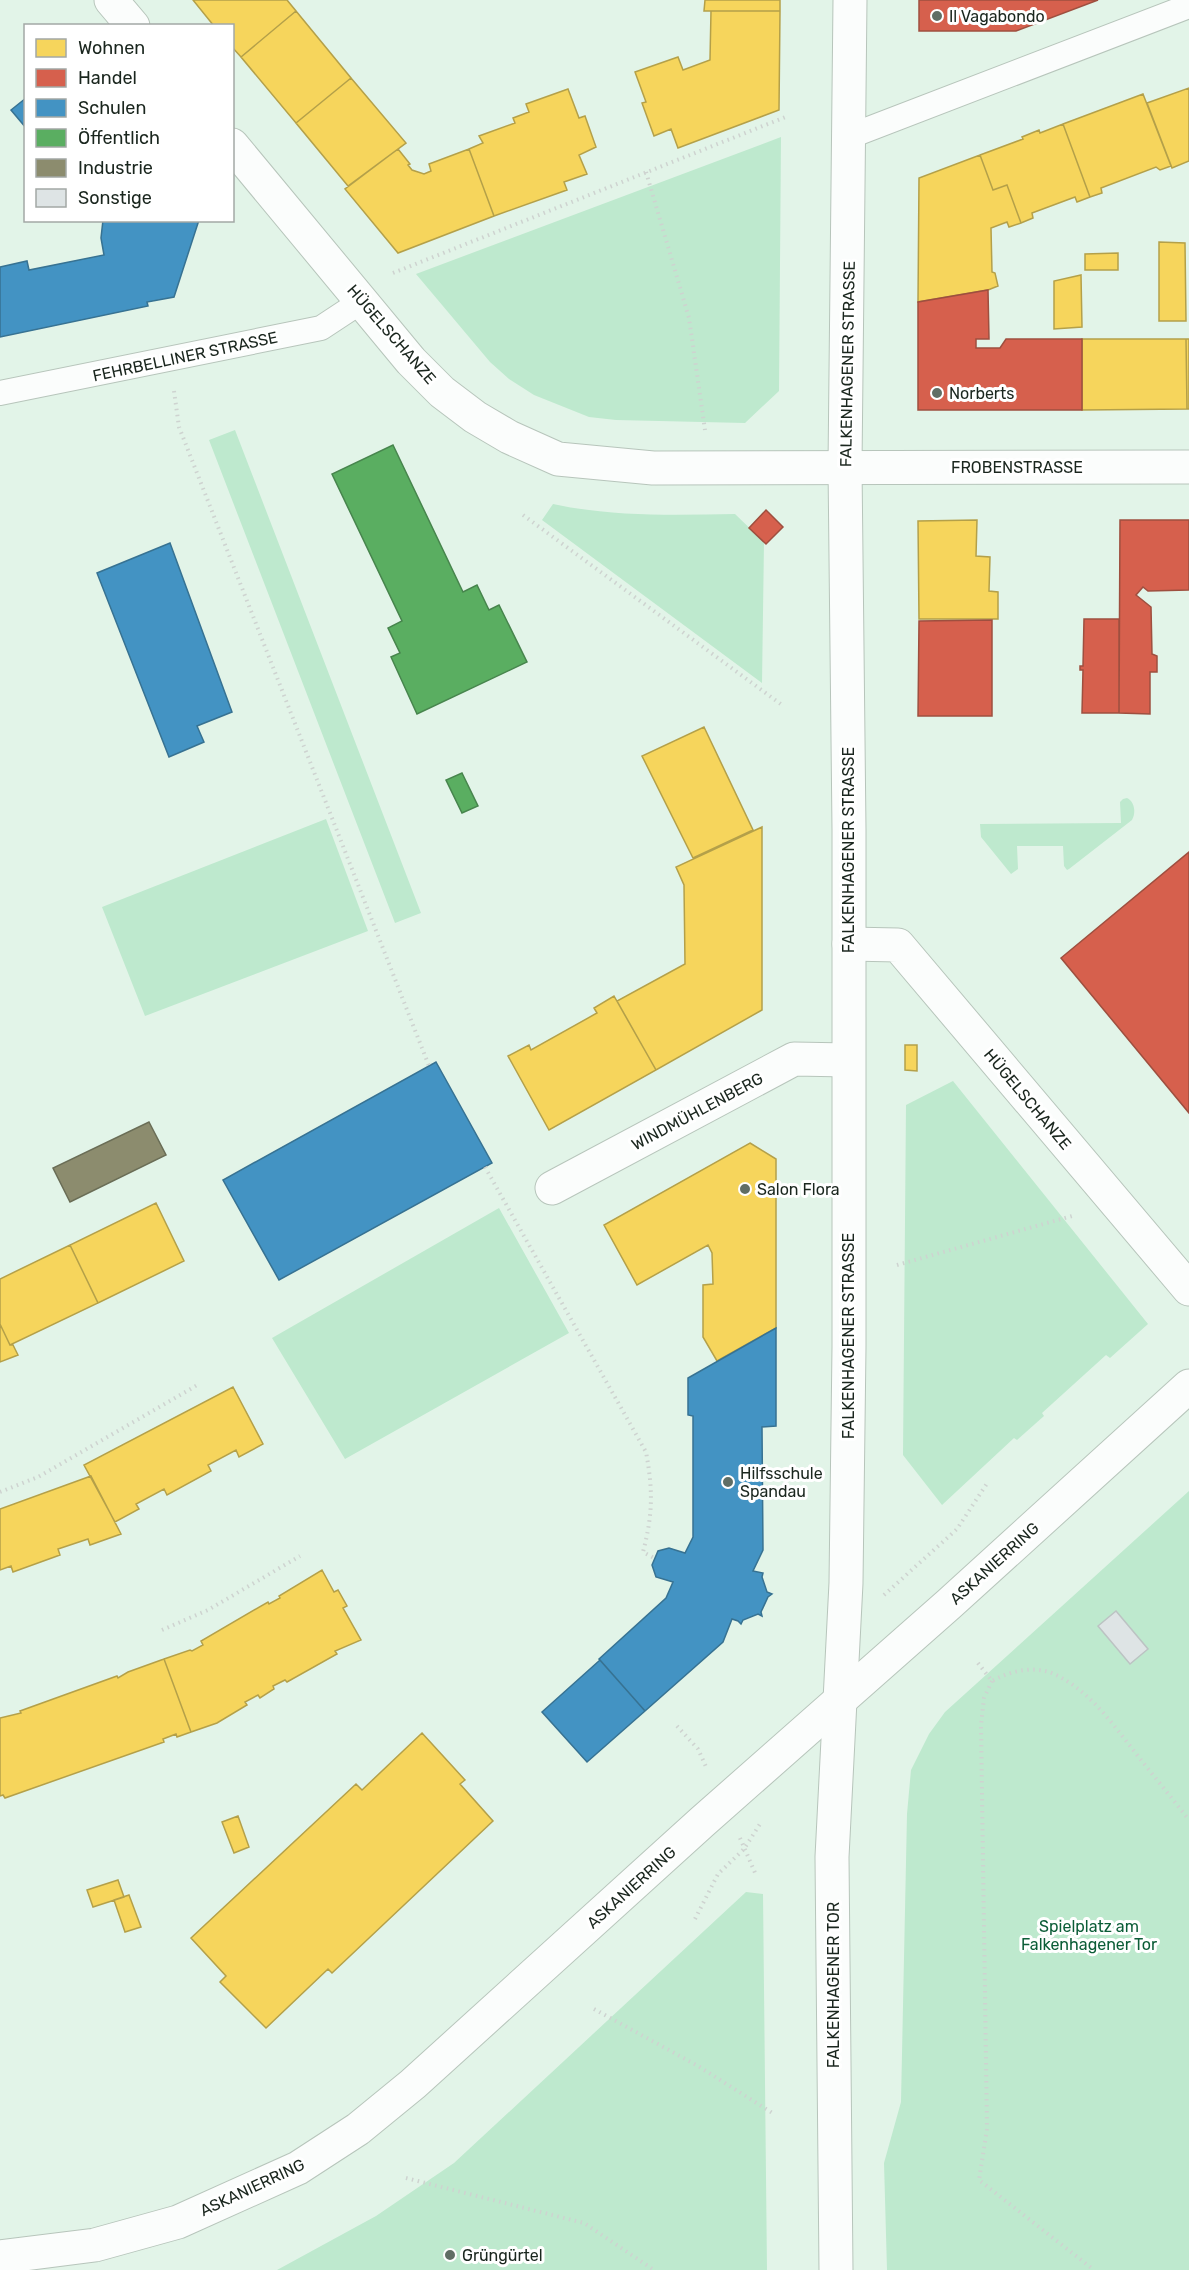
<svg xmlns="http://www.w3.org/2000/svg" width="1189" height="2270" font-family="Rubik,sans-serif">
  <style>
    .green { fill: #bee9ce }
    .homes { fill: #f6d55c; stroke: #b4a049; stroke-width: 1.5 }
    .shops { fill: #d6604d; stroke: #9e4f3f; stroke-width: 1.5 }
    .schools { fill: #4393c3; stroke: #377292; stroke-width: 1.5 }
    .public { fill: #5aae61; stroke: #47854d; stroke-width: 1.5 }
    .industry { fill: #8c8c6e; stroke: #6a6d56; stroke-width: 1.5 }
    .building { fill: #dee4e5; stroke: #bcc3c3; stroke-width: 1.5 }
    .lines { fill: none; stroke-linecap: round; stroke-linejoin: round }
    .service-casing { stroke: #b7c5bb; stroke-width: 26 }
    .minor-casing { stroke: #b7c5bb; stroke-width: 35 }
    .tertiary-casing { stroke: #b7c5bb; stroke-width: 35 }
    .secondary-casing { stroke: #b7c5bb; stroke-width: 35 }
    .path { stroke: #ced3d0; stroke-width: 4; stroke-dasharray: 1.5 4.5; stroke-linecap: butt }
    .service { stroke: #fbfdfc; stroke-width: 24 }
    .minor { stroke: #fbfdfc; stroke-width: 33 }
    .tertiary { stroke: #fbfdfc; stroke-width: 33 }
    .secondary { stroke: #fbfdfc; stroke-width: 33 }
    .poi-dot { fill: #606e65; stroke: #fff; stroke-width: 2 }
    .labels { text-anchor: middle; stroke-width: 6; stroke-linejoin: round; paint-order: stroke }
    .poi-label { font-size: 16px; fill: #1a261e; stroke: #fff; text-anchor: start }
    .street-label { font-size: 16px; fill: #1a261e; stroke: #fff }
    .park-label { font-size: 16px; fill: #0b5d37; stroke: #fff }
  </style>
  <rect width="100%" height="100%" fill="#e2f4e8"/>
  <path class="green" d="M781 137 779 391 745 423 616 420 589 417 534 395 509 379 490 362 416 274Z
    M235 430 421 913 395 923 209 440Z
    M553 504C613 517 674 515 735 514L764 542 762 683 542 520Z
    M1127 798C1135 802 1136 813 1132 820L1069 869 1067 870 1064 866 1063 846H1017L1018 869 1011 874 981 837 980 824 1121 823 1120 802 1123 799Z
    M326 819 368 931 145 1016 102 907Z
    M953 1081 1148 1324 1110 1358 1106 1355 1042 1413 1044 1416 1017 1440 1014 1438 942 1505 903 1455 906 1105Z
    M499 1208 569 1333 345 1459 272 1338Z
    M1189 1491V2270H887L884 2163 901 2102 907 1814 911 1770 929 1734 945 1712Z
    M746 1892 763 1894 767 2270H277L376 2216 454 2163Z"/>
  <path class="homes" d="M193 0H287L296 11 241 57 232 47V26H214Z
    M705 0H780V11H704Z
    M296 11 351 78 296 123 241 57Z
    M711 11H780L779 110 678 148 671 129 654 136 642 103 646 102 635 72 678 57 683 70 710 60Z
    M351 78 406 143 348 186 296 123Z
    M1189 88V161L1172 168 1147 103Z
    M568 89 579 118 585 116 596 147 579 155 587 174 564 182 567 190 494 216 469 149 483 143 479 136 515 123 513 118 529 112 526 104Z
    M1143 94 1171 166 1160 170 1156 167 1101 188 1102 193 1090 197 1063 124Z
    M1063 124 1090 197 1077 202 1075 197 1032 213 1033 218 1021 223 1007 185 993 190 980 155 1023 139 1022 137 1039 130 1040 133Z
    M398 149 410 164 408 165 412 170 424 174 431 171 429 164 469 149 494 216 398 253 345 189Z
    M980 155 993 190 1007 185 1021 223 1009 227 1007 222 991 228 992 272 995 273 998 286 988 290 918 302 919 178Z
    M1159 242 1185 243 1186 321H1159Z
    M1118 253V270H1085V254Z
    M1081 275 1082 327 1054 329V281Z
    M1082 339H1186L1187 409 1082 410Z
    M1186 339H1189V409H1187Z
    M977 520 976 556 990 557 989 591 998 592V619H919L918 521Z
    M704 727 753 830 693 858 642 756Z
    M762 827V1010L656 1070 617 1001 685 964 684 885 676 867Z
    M614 996 656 1070 549 1130 508 1056 529 1045 531 1050 597 1013 594 1008Z
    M905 1045H917V1071L905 1070Z
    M750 1143 776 1159V1328L717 1361 703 1337V1285L713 1284 712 1253 708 1245 637 1285 604 1225Z
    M156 1203 184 1261 98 1303 70 1245Z
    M70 1245 98 1303 10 1345 0 1324V1279Z
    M0 1324 10 1345H13L18 1355 0 1362Z
    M233 1387 263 1444 239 1457 236 1450 208 1465 211 1471 167 1495 164 1489 136 1504 139 1509 115 1522 84 1465Z
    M91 1476 121 1534 90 1545 88 1539 58 1549 60 1555 13 1572 11 1566 0 1570V1509Z
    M322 1570 334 1592 338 1590 347 1606 343 1608 361 1640 335 1651 337 1654 287 1682 285 1680 273 1686 274 1689 260 1698 258 1695 245 1702 247 1705 217 1723 191 1732 164 1659 190 1650 192 1651 203 1645 201 1641 268 1602 269 1604 280 1598 279 1596Z
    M164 1659 191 1732 177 1737 176 1734 163 1739 164 1742 5 1798 3 1795 0 1796V1718L21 1713 20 1711 117 1676 118 1678 128 1672Z
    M422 1733 465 1780 460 1784 493 1821 332 1973 328 1969 266 2028 220 1982 226 1976 191 1938 356 1784 362 1790Z
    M238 1816 249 1847 234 1853 222 1822Z
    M118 1880 124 1897 93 1907 87 1890Z
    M129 1895 141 1927 125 1932 114 1900Z"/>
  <path class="shops" d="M919 0H1098L1016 31H919Z
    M988 290 989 339H976V348H1000L1006 339H1082V410H918V302Z
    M766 510 783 527 766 544 749 528Z
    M1120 520H1189V590L1148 591 1143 587 1136 595 1151 607 1152 654 1157 656V672H1150V714L1119 713Z
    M1084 619H1119V713H1082L1083 670H1080V666H1083Z
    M992 620V716H918L919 621Z
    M1189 852V1113L1061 958Z"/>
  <path class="schools" d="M26 98V128L11 110Z
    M103 220H199L174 297 147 302 148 306 0 337V267L27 261 29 270 104 255 101 238Z
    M170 543 232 712 197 726 204 742 169 757 97 573Z
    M436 1062 492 1163 279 1280 223 1180Z
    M776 1328V1426L762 1427 763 1550 753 1571 763 1573 762 1577 767 1592 772 1594 768 1597 761 1612 762 1616 758 1614 743 1620 741 1624 738 1621 732 1619 723 1642 645 1711 599 1659 666 1598 673 1582 656 1577 652 1565 658 1551 669 1548 685 1553 693 1537V1416L688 1415V1378Z
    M600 1660 645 1711 587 1762 542 1712Z"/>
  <path class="public" d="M393 445 463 592 477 585 489 610 499 605 527 662 417 714 391 657 400 653 388 628 402 621 332 474Z
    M462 773 478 806 462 813 446 780Z"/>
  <path class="industry" d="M149 1122 166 1155 70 1202 53 1168Z"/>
  <path class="building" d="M1116 1611 1148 1649 1130 1664 1098 1626Z"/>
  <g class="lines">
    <defs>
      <path id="service" d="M848 137 1189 6
        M0 393 321 328 362 301"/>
      <path id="minor" d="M111 0 133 26
        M232 145 411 361 442 392 475 417 509 437 558 459 653 468 1189 467
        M849 944 898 945 1189 1289
        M552 1188 794 1059 848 1060"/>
      <path id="tertiary" d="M836 2270 832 1857 846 1583 849 1347V830L845 466 850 0"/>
      <path id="secondary" d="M0 2257 95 2245 178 2222 298 2168 358 2129 413 2084 702 1822 949 1604 1189 1386"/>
    </defs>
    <use href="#service" class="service-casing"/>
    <use href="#minor" class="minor-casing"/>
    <use href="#tertiary" class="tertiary-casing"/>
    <use href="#secondary" class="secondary-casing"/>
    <path class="path" d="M646 172 689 318 705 430
      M393 273 788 116
      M174 391 179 427 429 1066
      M523 515 782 705
      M485 1167 646 1452C653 1490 653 1514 643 1552L654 1558
      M897 1265 1072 1216
      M0 1492 38 1477 199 1384
      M884 1595 957 1529 988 1482
      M162 1630 208 1610 300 1556
      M978 1663 992 1681C1010 1671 1034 1665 1054 1674 1089 1690 1111 1722 1134 1751 1152 1774 1171 1797 1189 1820
      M992 1681 984 1698 981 1725 987 2129 979 2180 1094 2270
      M677 1726 698 1749 707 1769
      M740 1838 756 1875
      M695 1919 718 1874 744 1849 760 1824
      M594 2009 698 2066 774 2114
      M406 2178 584 2223 654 2270"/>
    <use href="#service" class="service"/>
    <use href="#minor" class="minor"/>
    <use href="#tertiary" class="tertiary"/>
    <use href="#secondary" class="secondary"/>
  </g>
  <g class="poi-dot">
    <circle cx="937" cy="16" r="6"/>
    <circle cx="937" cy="393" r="6"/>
    <circle cx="745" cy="1189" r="6"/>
    <circle cx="728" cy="1482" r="6"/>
    <circle cx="450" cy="2255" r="6"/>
  </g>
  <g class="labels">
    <g class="poi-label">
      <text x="949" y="22">Il Vagabondo</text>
      <text x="949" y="399">Norberts</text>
      <text x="757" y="1195">Salon Flora</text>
      <text x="740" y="1479">Hilfsschule<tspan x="740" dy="18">Spandau</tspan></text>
      <text x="462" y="2261">Grüngürtel</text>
    </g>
    <g class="street-label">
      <text transform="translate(392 334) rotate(49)" y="6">HÜGELSCHANZE</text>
      <text transform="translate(185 356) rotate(-12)" y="6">FEHRBELLINER STRASSE</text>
      <text transform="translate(847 364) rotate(-89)" y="6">FALKENHAGENER STRASSE</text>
      <text x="1017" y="473">FROBENSTRASSE</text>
      <text transform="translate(848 850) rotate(-90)" y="6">FALKENHAGENER STRASSE</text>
      <text transform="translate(1028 1099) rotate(50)" y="6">HÜGELSCHANZE</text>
      <text transform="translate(697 1111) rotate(-28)" y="6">WINDMÜHLENBERG</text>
      <text transform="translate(848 1336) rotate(-90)" y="6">FALKENHAGENER STRASSE</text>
      <text transform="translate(994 1563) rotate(-42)" y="6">ASKANIERRING</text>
      <text transform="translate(631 1887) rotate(-42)" y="6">ASKANIERRING</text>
      <text transform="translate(833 1985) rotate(-90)" y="6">FALKENHAGENER TOR</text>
      <text transform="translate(252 2187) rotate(-25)" y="6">ASKANIERRING</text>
    </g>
    <g class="park-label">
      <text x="1089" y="1932">Spielplatz am<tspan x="1089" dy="18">Falkenhagener Tor</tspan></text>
    </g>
  </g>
  <rect x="24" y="24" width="210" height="198" fill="#ffffff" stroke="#a3a8a5" stroke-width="1.5"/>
  <rect x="36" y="39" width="30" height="18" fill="#f6d55c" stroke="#a3a8a5" stroke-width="1.5"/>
  <text x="78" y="54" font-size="18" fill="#1a261e">Wohnen</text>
  <rect x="36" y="69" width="30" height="18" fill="#d6604d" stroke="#a3a8a5" stroke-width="1.5"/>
  <text x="78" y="84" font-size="18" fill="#1a261e">Handel</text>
  <rect x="36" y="99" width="30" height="18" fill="#4393c3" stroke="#a3a8a5" stroke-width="1.5"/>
  <text x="78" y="114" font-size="18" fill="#1a261e">Schulen</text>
  <rect x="36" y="129" width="30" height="18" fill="#5aae61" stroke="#a3a8a5" stroke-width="1.5"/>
  <text x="78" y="144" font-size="18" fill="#1a261e">Öffentlich</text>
  <rect x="36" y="159" width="30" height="18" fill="#8c8c6e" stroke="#a3a8a5" stroke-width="1.5"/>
  <text x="78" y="174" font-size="18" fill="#1a261e">Industrie</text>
  <rect x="36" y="189" width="30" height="18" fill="#dee4e5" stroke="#a3a8a5" stroke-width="1.5"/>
  <text x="78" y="204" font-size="18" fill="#1a261e">Sonstige</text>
</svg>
